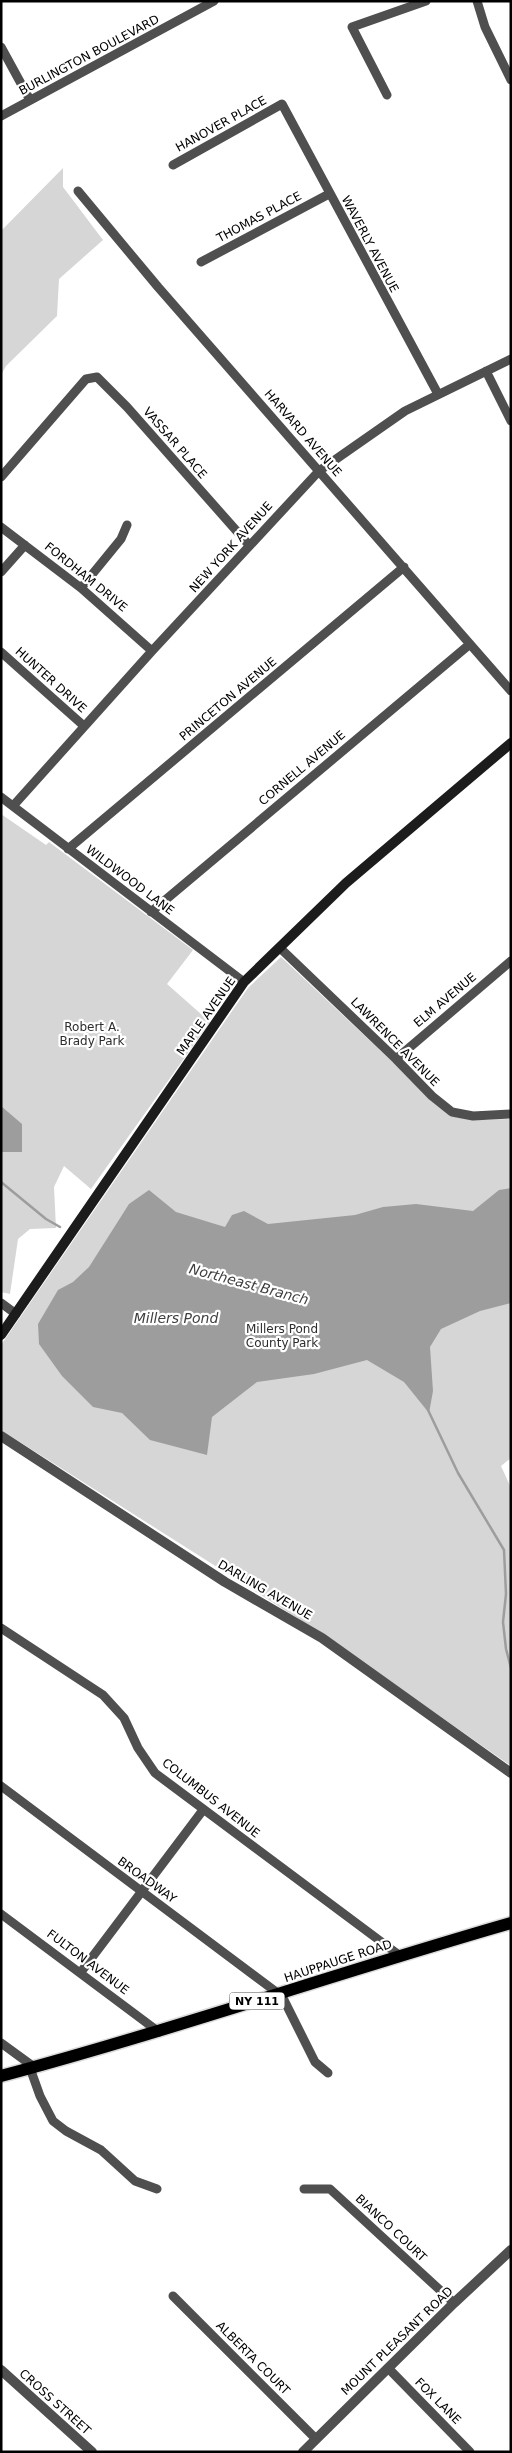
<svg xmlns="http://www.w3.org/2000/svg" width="512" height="2453" font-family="'DejaVu Sans',sans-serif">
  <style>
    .green { fill: #d6d6d6 }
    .water { fill: #9d9d9d }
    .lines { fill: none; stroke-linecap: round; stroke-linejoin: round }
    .stream { stroke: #9d9d9d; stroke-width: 2.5 }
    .primary-casing { stroke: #dbdbdb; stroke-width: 15 }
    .minor { stroke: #4f4f4f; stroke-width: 9 }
    .tertiary { stroke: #4f4f4f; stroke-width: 10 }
    .secondary { stroke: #1c1c1c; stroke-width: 10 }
    .primary { stroke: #000; stroke-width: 12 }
    .labels { text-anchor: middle; stroke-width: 4.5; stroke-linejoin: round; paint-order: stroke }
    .shield { fill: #fff; stroke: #4c4c4c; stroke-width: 1 }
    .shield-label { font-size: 11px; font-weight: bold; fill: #000 }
    .street-label { font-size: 12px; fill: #000; stroke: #fff }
    .park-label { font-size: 12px; fill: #2d2d2d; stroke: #fff }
    .water-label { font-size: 14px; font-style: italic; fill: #3e3e3e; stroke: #fff }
  </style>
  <rect width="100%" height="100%" fill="#fff"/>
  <path class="green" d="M63 168V187L103 240 59 279 57 316 6 366 1 375V231Z
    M1 814 46 845 49 842 193 950 167 984 210 1022 91 1189 64 1166 54 1187 56 1228 30 1229 18 1239 10 1294 1 1292Z
    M281 957 450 1116 473 1120 511 1119V1458L501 1466 511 1488V1766L324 1635 1 1430V1345L248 988Z"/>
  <path class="water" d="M1 1106 22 1124V1152H1Z
    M511 1188V1303L480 1311 441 1329 430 1347 433 1391 429 1413 404 1382 367 1360 314 1374 257 1382 212 1417 207 1455 150 1440 122 1413 93 1407 62 1376 39 1344 38 1324 58 1290 73 1282 89 1267 129 1204 149 1190 176 1212 225 1227 232 1215 244 1211 268 1224 355 1215 383 1207 416 1204 473 1211 499 1190Z"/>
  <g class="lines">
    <path class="stream" d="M1 1182 46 1219 60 1227
      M428 1410 458 1473 504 1550 506 1594 503 1622 506 1649 511 1668"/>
    <defs>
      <path id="primary" d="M1 2076C173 2030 340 1972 511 1923"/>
    </defs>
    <use href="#primary" class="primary-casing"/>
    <path class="minor" d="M477 1 485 27 511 80
      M1 47 30 100
      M387 95 352 27 426 1
      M1 116 214 1
      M173 165 282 104 438 394
      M78 191 158 287 511 691
      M201 262 329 194
      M486 371 511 421
      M1 477 86 379 97 377 127 407 249 545
      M1 527 81 588 152 651
      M1 572 25 545
      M81 588 121 539 127 525
      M1 652 84 726
      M1 797 244 982
      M13 806 152 651 319 471 405 411 511 359
      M68 849 404 567
      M151 912 470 644
      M280 948 396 1059 432 1096 452 1112 473 1116 511 1114
      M396 1059 511 961
      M1 1303 16 1314
      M1 1628 103 1695 124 1718 138 1748 155 1773 399 1955
      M1 1786 279 1994
      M1 1914 159 2032
      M81 1972 203 1810
      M281 1994 315 2062 328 2073
      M1 2043 34 2067
      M30 2068 40 2096 53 2121 66 2131 101 2150 135 2181 157 2189
      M304 2189H330L454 2303
      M173 2296 316 2439
      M388 2368 470 2452"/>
    <path class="tertiary" d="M1 1436 225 1582 322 1638 511 1773
      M1 2370 92 2452
      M303 2452 454 2303 511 2250"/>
    <path class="secondary" d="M1 1335 244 982 346 883 511 743"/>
    <use href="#primary" class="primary"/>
  </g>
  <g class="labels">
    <rect class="shield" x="229.5" y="1992.5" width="55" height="17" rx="4"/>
    <g class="shield-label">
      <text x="257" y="2005">NY 111</text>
    </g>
    <g class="street-label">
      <text transform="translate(89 55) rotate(-28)" y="4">BURLINGTON BOULEVARD</text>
      <text transform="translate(221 124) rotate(-29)" y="4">HANOVER PLACE</text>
      <text transform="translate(259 217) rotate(-28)" y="4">THOMAS PLACE</text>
      <text transform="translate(370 244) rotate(62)" y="4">WAVERLY AVENUE</text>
      <text transform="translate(303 433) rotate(49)" y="4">HARVARD AVENUE</text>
      <text transform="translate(175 443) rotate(49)" y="4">VASSAR PLACE</text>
      <text transform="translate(231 547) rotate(-48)" y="4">NEW YORK AVENUE</text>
      <text transform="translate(86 577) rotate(39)" y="4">FORDHAM DRIVE</text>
      <text transform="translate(51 680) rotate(42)" y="4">HUNTER DRIVE</text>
      <text transform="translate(228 699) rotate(-40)" y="4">PRINCETON AVENUE</text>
      <text transform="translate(302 768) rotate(-40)" y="4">CORNELL AVENUE</text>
      <text transform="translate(130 880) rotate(37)" y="4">WILDWOOD LANE</text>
      <text transform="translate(445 1000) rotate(-40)" y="4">ELM AVENUE</text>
      <text transform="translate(206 1016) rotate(-55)" y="4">MAPLE AVENUE</text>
      <text transform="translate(395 1042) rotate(45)" y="4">LAWRENCE AVENUE</text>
      <text transform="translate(265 1590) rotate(30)" y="4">DARLING AVENUE</text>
      <text transform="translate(211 1798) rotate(38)" y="4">COLUMBUS AVENUE</text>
      <text transform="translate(147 1880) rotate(36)" y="4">BROADWAY</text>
      <text transform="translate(338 1961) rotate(-18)" y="4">HAUPPAUGE ROAD</text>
      <text transform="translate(88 1962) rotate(37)" y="4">FULTON AVENUE</text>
      <text transform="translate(391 2228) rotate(43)" y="4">BIANCO COURT</text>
      <text transform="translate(397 2341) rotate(-44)" y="4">MOUNT PLEASANT ROAD</text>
      <text transform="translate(253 2358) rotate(45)" y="4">ALBERTA COURT</text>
      <text transform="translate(438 2401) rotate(45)" y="4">FOX LANE</text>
      <text transform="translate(55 2402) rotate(42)" y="4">CROSS STREET</text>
    </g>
    <g class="park-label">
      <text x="92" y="1031">Robert A.<tspan x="92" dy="14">Brady Park</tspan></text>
      <text x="282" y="1333">Millers Pond<tspan x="282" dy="14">County Park</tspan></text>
    </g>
    <g class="water-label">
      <text transform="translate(249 1284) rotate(15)" y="5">Northeast Branch</text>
      <text x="176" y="1323">Millers Pond</text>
    </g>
  </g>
  <rect width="512" height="2453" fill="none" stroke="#000000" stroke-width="5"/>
</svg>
